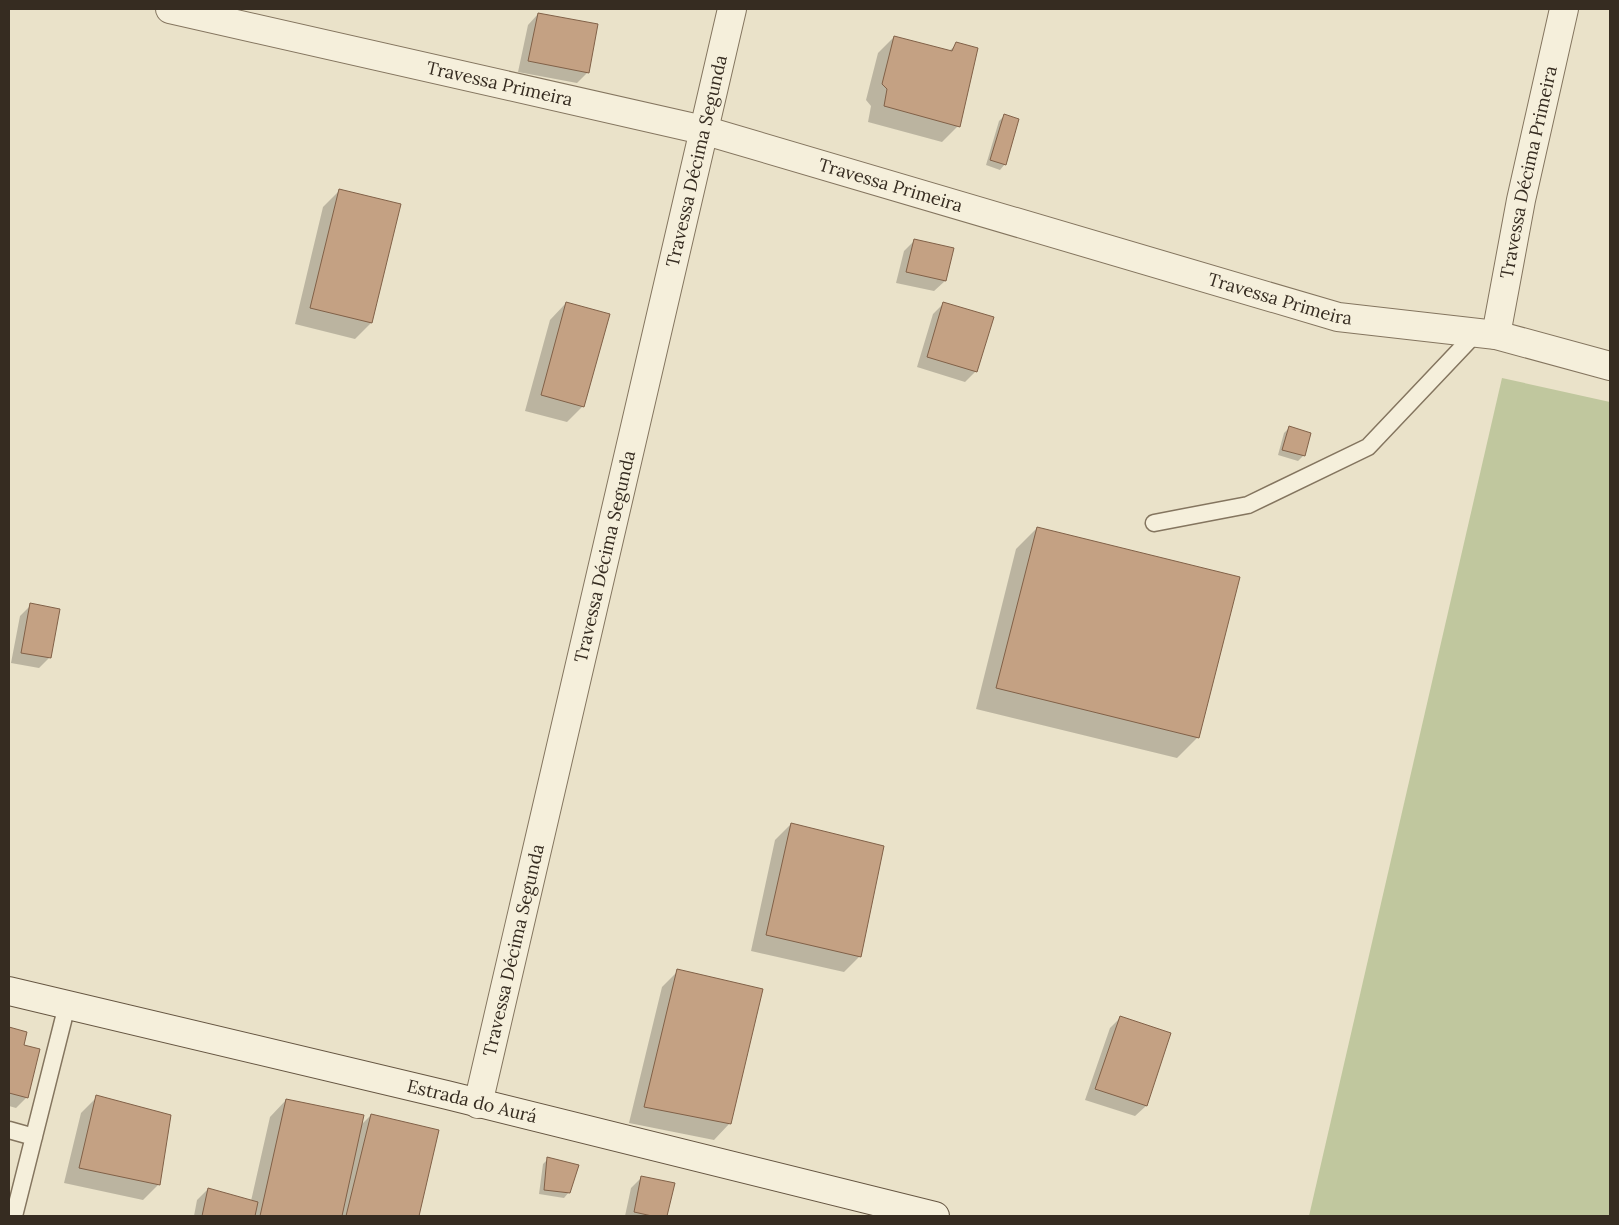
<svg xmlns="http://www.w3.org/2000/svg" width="1619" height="1225" font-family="Lora,serif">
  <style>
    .green { fill: #c0c79e }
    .shadow { fill: #0003 }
    .building { fill: #c4a183; stroke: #816148 }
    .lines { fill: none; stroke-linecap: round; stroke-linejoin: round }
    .lane-casing { stroke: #84755f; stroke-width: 19 }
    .street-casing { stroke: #84755f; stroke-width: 30 }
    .secondary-casing { stroke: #665642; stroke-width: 30 }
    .lane { stroke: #f5efdb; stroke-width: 16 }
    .street { stroke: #f5efdb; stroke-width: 28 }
    .secondary { stroke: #f5efdb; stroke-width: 28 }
    .labels { text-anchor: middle; stroke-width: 4.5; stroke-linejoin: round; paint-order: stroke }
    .street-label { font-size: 18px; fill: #362c21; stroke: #f2ecd8 }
  </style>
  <rect width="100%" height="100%" fill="#eae2c9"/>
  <path class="green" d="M1502 378 1610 402V1216H1309Z"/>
  <path class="shadow" d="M538 14 588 72 577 83 518 72 528 25Z
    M894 37 949 51 957 44 958 126 942 142 868 122 871 106 866 100 878 53Z
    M1004 116 1005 164 1000 170 986 165 999 121Z
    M339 191 371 323 355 339 295 324 323 207Z
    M914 241 945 281 934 291 896 283 904 251Z
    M566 303 583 406 567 422 525 411 550 320Z
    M944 303 976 371 965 382 917 367 933 314Z
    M1289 428 1310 434 1303 456 1298 461 1278 455 1284 433Z
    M1037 528 1198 737 1177 758 976 709 1016 549Z
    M31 605 50 657 39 668 11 663 20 616Z
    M791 824 860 956 844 972 751 951 775 840Z
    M678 971 730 1123 714 1140 629 1123 662 987Z
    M1120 1018 1146 1106 1135 1116 1085 1100 1110 1028Z
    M9 1029 25 1032 23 1046 27 1097 16 1108 9 1106Z
    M97 1097 159 1184 143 1200 64 1183 81 1113Z
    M286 1100 360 1126 371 1115 438 1131 417 1216H194L197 1200 208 1189 251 1201 270 1117Z
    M548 1159 569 1192 564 1198 539 1194 543 1164Z
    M642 1177 673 1184 666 1216H625L631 1188Z"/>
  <path class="building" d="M538 13 598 24 589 73 528 61Z
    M894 36 952 51 956 42 978 48 960 127 884 106 887 89 882 84Z
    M1004 114 1019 119 1006 165 990 160Z
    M339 189 401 204 372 323 310 308Z
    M914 239 954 248 946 281 906 272Z
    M566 302 610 314 584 407 541 395Z
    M943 302 994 317 977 372 927 357Z
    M1289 426 1311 433 1305 456 1282 450Z
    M1037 527 1240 577 1199 738 996 688Z
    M30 603 60 609 51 658 21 653Z
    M791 823 884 846 861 957 766 935Z
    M677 969 763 989 731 1124 644 1107Z
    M1120 1016 1171 1033 1147 1106 1095 1089Z
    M9 1027 27 1032 24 1045 40 1049 28 1098 9 1093Z
    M96 1095 171 1115 160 1185 79 1168Z
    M286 1099 364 1115 342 1216H260Z
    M371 1114 439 1130 419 1216H346Z
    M547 1157 579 1165 570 1193 544 1190Z
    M641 1176 675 1183 667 1216H652L634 1212Z
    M208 1188 258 1202 255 1216H202Z"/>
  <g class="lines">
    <defs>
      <path id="lane" d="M1154 523 1248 505 1368 447 1476 333
        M9 1130 34 1137
        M14 1216 67 1005"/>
      <g id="street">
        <path id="s1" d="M170 9 703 130 1338 317 1496 335 1610 366"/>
        <path id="s2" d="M1496 335 1521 200 1564 9"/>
        <path id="s3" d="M478 1104 732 9"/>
      </g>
      <g id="secondary">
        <path id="s4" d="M9 991 447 1095 935 1216"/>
      </g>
    </defs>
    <use href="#lane" class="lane-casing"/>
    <use href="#street" class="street-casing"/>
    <use href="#secondary" class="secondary-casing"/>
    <use href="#lane" class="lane"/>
    <use href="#street" class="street"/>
    <use href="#secondary" class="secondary"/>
  </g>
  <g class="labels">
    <g class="street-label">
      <text dy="6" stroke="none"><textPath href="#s1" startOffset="338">Travessa Primeira</textPath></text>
      <text dy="6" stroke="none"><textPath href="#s3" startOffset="968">Travessa Décima Segunda</textPath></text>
      <text dy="6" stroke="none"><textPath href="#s2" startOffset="166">Travessa Décima Primeira</textPath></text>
      <text dy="6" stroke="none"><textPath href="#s1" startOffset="742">Travessa Primeira</textPath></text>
      <text dy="6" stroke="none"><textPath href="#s1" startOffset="1148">Travessa Primeira</textPath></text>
      <text dy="6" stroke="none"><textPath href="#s3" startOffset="562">Travessa Décima Segunda</textPath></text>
      <text dy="6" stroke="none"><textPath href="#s3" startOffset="158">Travessa Décima Segunda</textPath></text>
      <text dy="6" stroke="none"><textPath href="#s4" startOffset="476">Estrada do Aurá</textPath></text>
    </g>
  </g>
  <rect width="1619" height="1225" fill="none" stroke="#362c21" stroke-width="20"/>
</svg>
